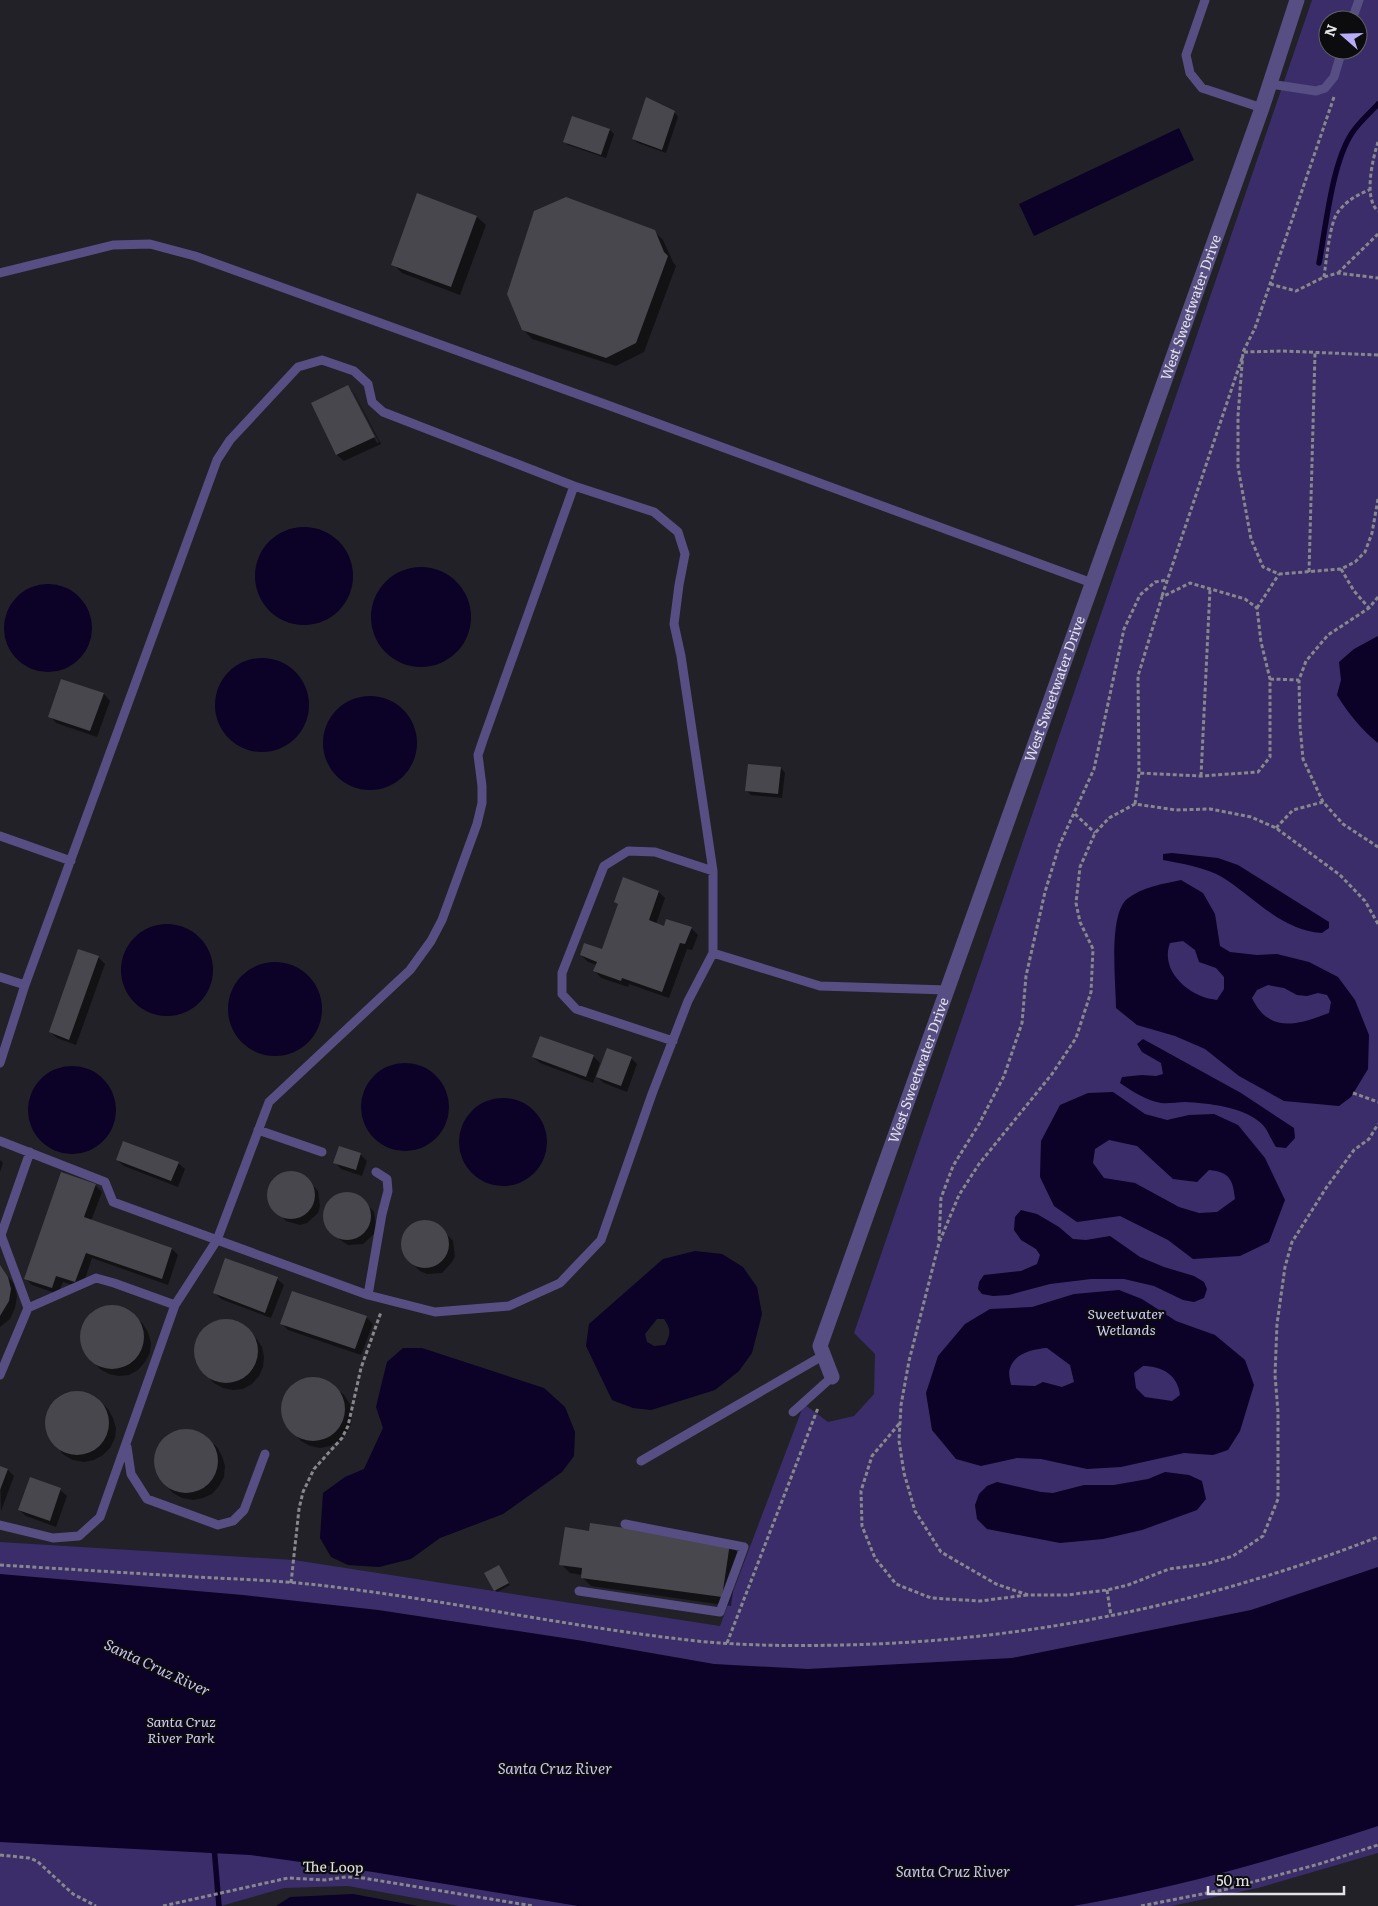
<svg xmlns="http://www.w3.org/2000/svg" width="1378" height="1906" font-family="Literata,serif">
  <style>
    .green { fill: #3a2d69; fill-rule: evenodd }
    .water { fill: #0c0126; fill-rule: evenodd }
    .shadow { fill: #0007; fill-rule: evenodd }
    .lines { fill: none; stroke-linecap: round; stroke-linejoin: round }
    .stream { stroke: #0c0126; stroke-width: 5.5 }
    .building { fill: #47474d }
    .path { stroke: #88878c; stroke-width: 3; stroke-dasharray: 4 2.5; stroke-linecap: butt }
    .lane { stroke: #574f83; stroke-width: 9 }
    .street { stroke: #574f83; stroke-width: 15 }
    .labels { text-anchor: middle; stroke-width: 4.5; stroke-linejoin: round; paint-order: stroke }
    .street-label { font-size: 14px; fill: #e4e4e8; stroke: #0c0b0e }
    .park-label { font-size: 14px; font-style: italic; fill: #d1cdf9; stroke: #0c0b0e }
    .water-label { font-size: 15px; font-style: italic; fill: #cac5f2; stroke: #0c0b0e }
  </style>
  <rect width="100%" height="100%" fill="#222127"/>
  <path class="green" d="M1312 0H1378V1853L1258 1888 1171 1906H459L348 1886 284 1888 221 1906H0V1542L294 1560 720 1626 804 1404 828 1422 854 1416 874 1394 875 1354 854 1333ZM1328 20H1358V50H1328Z"/>
  <path class="water" d="M1179 128 1194 160 1034 236 1019 204Z
    M255 576a49 49 0 1 1 98 0a49 49 0 1 1-98 0Z
    M371 617a50 50 0 1 1 100 0a50 50 0 1 1-100 0Z
    M4 628a44 44 0 1 1 88 0a44 44 0 1 1-88 0Z
    M1378 636V743C1361 729 1348 713 1337 695L1341 680 1339 662 1354 649Z
    M215 705a47 47 0 1 1 94 0a47 47 0 1 1-94 0Z
    M323 743a47 47 0 1 1 94 0a47 47 0 1 1-94 0Z
    M1172 853 1218 858 1238 865 1329 922V928L1322 933C1281 930 1255 898 1222 877 1207 868 1180 863 1163 860V854Z
    M1181 880 1203 893 1215 914 1220 946 1230 952 1257 955 1277 954 1309 962 1338 977 1355 1000 1369 1035 1368 1069 1351 1097 1339 1106 1284 1101 1239 1076 1205 1049 1175 1036 1137 1025 1116 1008C1116 984 1108 915 1127 899 1142 887 1163 884 1181 880ZM1183 941 1195 950 1199 962 1216 968 1224 977V989L1217 1000C1191 998 1159 972 1170 943ZM1268 985 1284 988 1297 995 1307 996 1318 993 1327 995 1331 1002 1329 1013C1298 1025 1269 1034 1252 998L1257 990Z
    M121 970a46 46 0 1 1 92 0a46 46 0 1 1-92 0Z
    M228 1009a47 47 0 1 1 94 0a47 47 0 1 1-94 0Z
    M1143 1039 1241 1093 1294 1128 1295 1138 1286 1148 1276 1147C1271 1140 1268 1130 1262 1124 1245 1107 1207 1103 1185 1102 1177 1102 1169 1104 1161 1103 1146 1100 1133 1092 1120 1083L1122 1077 1142 1075 1156 1076 1163 1074 1161 1063 1142 1052 1137 1044Z
    M361 1107a44 44 0 1 1 88 0a44 44 0 1 1-88 0Z
    M28 1110a44 44 0 1 1 88 0a44 44 0 1 1-88 0Z
    M1113 1092 1145 1114 1167 1120 1189 1115 1214 1114 1238 1125 1265 1158 1285 1200 1269 1242 1240 1256 1193 1259 1168 1240 1120 1216 1077 1222 1054 1206 1040 1177 1041 1141 1060 1105 1088 1093ZM1109 1140 1137 1146 1173 1179 1197 1182 1209 1170C1230 1172 1233 1180 1235 1199L1217 1212 1199 1213 1179 1207 1135 1183 1104 1178 1093 1163 1095 1149Z
    M459 1142a44 44 0 1 1 88 0a44 44 0 1 1-88 0Z
    M1021 1210 1037 1214 1059 1227 1073 1239 1086 1240 1110 1236 1140 1257 1164 1267 1194 1276 1204 1282 1207 1289 1204 1298 1194 1302 1183 1300 1154 1286 1124 1279H1091L1050 1284 1009 1295 993 1296 982 1294 978 1289 979 1282 984 1275 1021 1271 1037 1264 1040 1255 1036 1249 1021 1240 1014 1230 1015 1217Z
    M695 1251 722 1254 743 1267 757 1287 762 1314 752 1353 739 1371 715 1390 651 1410 633 1408 612 1400 586 1346 589 1324 663 1259ZM657 1319H664C671 1329 671 1334 665 1345L654 1346 647 1342 645 1334Z
    M1119 1290 1142 1299 1176 1321 1215 1335 1245 1360 1254 1385 1240 1431 1228 1450 1213 1455 1184 1453 1121 1467 1087 1469 1041 1459 1017 1458 981 1466 956 1459 932 1430 926 1393 938 1356 965 1324 990 1309 1032 1307 1074 1294ZM1047 1348 1070 1365 1074 1382 1062 1387 1043 1382 1035 1386 1011 1385C1010 1380 1008 1373 1010 1368 1015 1353 1033 1349 1047 1348ZM1143 1366C1162 1366 1178 1375 1180 1395L1172 1401 1145 1397 1136 1388 1134 1373Z
    M403 1348H422L544 1388 565 1407 575 1432 574 1456 562 1472 503 1514 440 1538 411 1559 379 1567 348 1565 331 1557 320 1538 323 1493 345 1477 364 1469 383 1428 376 1407 382 1382 387 1362Z
    M1165 1472 1189 1475 1202 1481 1206 1499 1197 1510 1142 1530 1103 1539 1060 1543 987 1529 977 1519 975 1505 979 1494 987 1486 997 1482 1041 1492 1053 1493 1084 1485H1114L1148 1479Z
    M1378 1567V1826C1278 1859 1176 1888 1073 1906H578L373 1872 250 1855 0 1842V1574L243 1595 378 1610 577 1640 714 1664 808 1669 1012 1658 1251 1610Z
    M353 1894 418 1906H276L290 1897Z"/>
  <path class="shadow" d="M674 112 678 117 666 153 638 143 633 139Z
    M610 130 614 134 606 158 568 145 564 141Z
    M418 195 477 217 486 225 460 295 402 273 393 264Z
    M654 231 663 240 673 262 676 266 644 352 616 366 532 339 523 329Z
    M347 387 354 393 381 444 344 461 337 455ZM350 392H353L379 442 377 443Z
    M62 680 104 694 110 701 97 737 56 723 50 716Z
    M781 768 785 773 782 798 751 795 747 791Z
    M659 892 665 898 656 924 665 927 691 928 698 935 692 950 687 949 669 998 629 984 628 987 601 978 595 971 597 965 588 962 581 955 602 951 619 905 615 902Z
    M98 957 105 964 76 1045 57 1038 50 1032Z
    M593 1056 600 1063 593 1083 540 1063 533 1057Z
    M631 1058 637 1064 627 1092 604 1083 597 1077Z
    M360 1154 367 1161 362 1176 341 1169 335 1162Z
    M0 1160 3 1163 0 1172Z
    M117 1160 178 1163 185 1169 178 1187 124 1166Z
    M285 1172H292L306 1178 318 1191 320 1206 318 1213 307 1223 300 1225 286 1221 269 1202V1187L272 1181Z
    M95 1185 102 1192 91 1221 172 1249 178 1255 168 1285 92 1258 82 1288 63 1282 58 1294 32 1285 25 1278Z
    M349 1193 362 1199 374 1212 376 1227 374 1234 363 1244 348 1245 336 1237 329 1230 324 1216 325 1209 334 1197Z
    M420 1222H427L441 1228 453 1241 455 1256 452 1262 442 1273 427 1274 420 1271 407 1259 403 1245 404 1237 413 1225Z
    M0 1267 14 1284 17 1296 15 1308 10 1319 0 1327Z
    M277 1279 284 1285 271 1318 221 1299 214 1292Z
    M107 1306H118L127 1310 143 1324 148 1332 151 1343 150 1353 145 1362 138 1370 129 1375 119 1376 109 1374 100 1369 86 1354 82 1345 81 1334 84 1324 89 1316 98 1310Z
    M366 1317 373 1324 361 1355 288 1330 282 1324Z
    M221 1321H232L241 1324 256 1338 262 1347 264 1357 263 1367 259 1376 252 1384 243 1389 233 1390 223 1388 214 1383 199 1368 195 1359V1348L198 1338 203 1330 212 1324Z
    M309 1378H319L329 1382 344 1395 350 1404 352 1414 351 1424 346 1434 339 1441 330 1446 320 1448 310 1446 301 1441 287 1426 283 1416 282 1406 285 1396 290 1387 299 1381Z
    M72 1392H83L92 1395 108 1409 113 1418 116 1428 115 1438 110 1448 103 1455 94 1460 84 1462 73 1460 64 1455 50 1440 46 1430V1420L48 1410 54 1401 62 1395Z
    M181 1430H192L201 1434 217 1447 222 1456 225 1466 224 1477 219 1486 212 1494 203 1498 193 1500 182 1498 173 1493 159 1478 155 1468V1458L157 1448 163 1439 171 1433Z
    M0 1467 8 1470 14 1476 1 1511Z
    M60 1490 67 1496 56 1527 26 1516 19 1510Z
    M730 1544 738 1553 731 1606 591 1586 582 1577V1575L570 1573 561 1564Z
    M500 1568 510 1585 497 1592 495 1590Z"/>
  <g class="lines">
    <path class="stream" d="M1319 263C1326 226 1332 163 1352 133 1359 122 1370 113 1378 104
      M214 1846 219 1906"/>
  </g>
  <path class="building" d="M646 97 675 111 662 150 632 139Z
    M572 116 610 129 601 155 563 142Z
    M417 193 477 216 451 287 391 265Z
    M566 197 655 230 664 252 668 256 636 343 606 358 522 330 507 294 534 211Z
    M348 385 375 437 336 455 311 403Z
    M61 679 104 693 90 731 48 717Z
    M748 764 781 767 778 794 745 791Z
    M623 877 659 891 649 920 664 926 666 919 692 927 685 944 680 943 662 992 622 978 621 981 593 971 597 962 580 955 584 943 602 949 618 904 614 902Z
    M78 949 99 956 69 1040 49 1032Z
    M540 1036 594 1055 586 1077 532 1057Z
    M607 1048 632 1057 621 1086 596 1077Z
    M123 1141 179 1162 171 1181 116 1160Z
    M339 1146 361 1153 356 1170 333 1163Z
    M267 1195a24 24 0 1 1 48 0a24 24 0 1 1-48 0Z
    M61 1172 96 1184 84 1217 172 1248 162 1279 86 1253 75 1282 56 1276 52 1288 24 1279Z
    M323 1216a24 24 0 1 1 48 0a24 24 0 1 1-48 0Z
    M401 1244a24 24 0 1 1 48 0a24 24 0 1 1-48 0Z
    M225 1258 278 1277 265 1313 213 1293Z
    M0 1265 8 1277 11 1289 9 1301 0 1316Z
    M292 1291 367 1316 355 1349 280 1324Z
    M80 1337a32 32 0 1 1 64 0a32 32 0 1 1-64 0Z
    M194 1351a32 32 0 1 1 64 0a32 32 0 1 1-64 0Z
    M281 1409a32 32 0 1 1 64 0a32 32 0 1 1-64 0Z
    M45 1423a32 32 0 1 1 64 0a32 32 0 1 1-64 0Z
    M154 1461a32 32 0 1 1 64 0a32 32 0 1 1-64 0Z
    M0 1466 8 1469 0 1490Z
    M30 1477 61 1488 50 1521 18 1510Z
    M590 1523 730 1543 722 1597 581 1578 582 1568 559 1565 565 1527 589 1531Z
    M499 1565 509 1583 494 1591 484 1573Z"/>
  <g class="lines">
    <path class="path" d="M1334 97 1255 328 1243 352 1238 416V467L1251 539 1263 567 1279 574 1341 569 1355 562 1365 552 1372 533 1378 499
      M1378 142C1373 158 1363 198 1378 211
      M1338 273 1378 234
      M1324 277C1326 263 1330 221 1338 212 1346 201 1357 195 1369 190
      M1270 284 1296 291 1324 277 1338 273 1378 278
      M1244 352 1282 351 1378 355
      M1341 569 1354 591 1369 608
      M1309 572 1315 353
      M1162 596 1242 358
      M1378 597 1369 608 1328 635 1306 661 1299 680 1300 726 1303 759 1323 802 1343 824 1378 847
      M1257 608 1279 574
      M1270 679 1299 680
      M1201 776 1210 589
      M1135 804 1139 773 1201 776 1258 772 1270 757V679L1261 642 1257 608 1245 599 1190 583 1162 597 1138 676 1139 773
      M1075 814 1095 833
      M1276 828 1293 810 1323 802
      M1378 924 1365 901 1340 875 1276 828 1251 817 1210 809 1176 810 1135 804 1109 818 1095 833 1080 867 1076 903 1080 922 1093 949 1091 992 1076 1038 1052 1074 979 1164 959 1195 939 1243 909 1361 901 1405 899 1441 904 1473 915 1511 941 1552 996 1584 1028 1595H1067L1107 1590 1128 1585 1169 1569 1206 1564 1233 1556 1263 1536 1278 1499V1412L1275 1375 1277 1324 1285 1267 1292 1242 1326 1188 1354 1150 1369 1139 1378 1124
      M1353 1093 1378 1102
      M939 1240 941 1198 953 1166 979 1124 1004 1076 1022 1023 1026 976 1045 892 1059 846 1094 769 1124 629 1140 595 1155 582 1167 580
      M899 1424 872 1456 861 1491 862 1526 875 1558 896 1584 931 1598 980 1601 1027 1595
      M0 1565C65 1569 131 1573 196 1577 233 1579 271 1580 308 1584 439 1598 567 1627 697 1641 746 1646 796 1646 844 1645 1029 1641 1206 1604 1378 1537
      M291 1583 299 1509 303 1492 314 1469 342 1438 348 1426 361 1368 381 1312
      M1107 1590 1111 1616
      M727 1643 818 1408
      M0 1855 29 1858 37 1861 73 1894 96 1906
      M163 1906 288 1878 325 1880 346 1877 363 1878 533 1906
      M1141 1906 1223 1890 1319 1864 1378 1845"/>
    <path class="lane" d="M1205 0 1186 55 1190 73 1202 88 1262 108
      M1352 20 1359 0
      M1270 84 1316 91 1325 88 1334 77 1342 50
      M0 273 113 245 150 244 195 256 602 403 1092 583
      M0 836 71 861
      M713 953 820 986 947 990
      M0 977 25 985
      M673 1041 576 1009 562 994V973L604 866 628 851 655 852 713 871
      M0 1063 25 985 217 460 230 440 298 367 322 360 354 371 368 384 372 402 383 412 574 486 654 512 678 532 685 554 679 585 674 624 681 656 713 871V953L688 1001 652 1094 601 1240 560 1283 509 1306 435 1312 368 1295 113 1202 105 1182 0 1141
      M258 1130 322 1152
      M368 1295 382 1214 388 1191 387 1179 376 1172
      M28 1308 1 1235 30 1152
      M0 1375 28 1308 96 1278 114 1283 175 1305
      M793 1412 832 1377
      M127 1447 131 1474 147 1499 218 1525 233 1521 244 1510 265 1454
      M641 1461 824 1355
      M0 1525 53 1538 79 1536 100 1517 175 1305 217 1240 269 1102 410 970 431 941 442 920 477 824 482 803V786L478 755 483 740 574 486
      M579 1591 720 1612 744 1547 625 1524"/>
    <path class="street" id="s1" d="M832 1377 820 1346 1262 108 1297 0"/>
  </g>
  <g class="labels">
    <g class="street-label">
      <text dy="5" stroke="none"><textPath href="#s1" startOffset="1136">West Sweetwater Drive</textPath></text>
      <text dy="5" stroke="none"><textPath href="#s1" startOffset="731">West Sweetwater Drive</textPath></text>
      <text dy="5" stroke="none"><textPath href="#s1" startOffset="326">West Sweetwater Drive</textPath></text>
      <text transform="translate(333 1867) rotate(1)" y="5">The Loop</text>
    </g>
    <g class="park-label">
      <text x="1126" y="1319">Sweetwater<tspan x="1126" dy="16">Wetlands</tspan></text>
      <text x="181" y="1727">Santa Cruz<tspan x="181" dy="16">River Park</tspan></text>
    </g>
    <g class="water-label">
      <text transform="translate(157 1668) rotate(25)" y="5">Santa Cruz River</text>
      <text x="555" y="1774">Santa Cruz River</text>
      <text x="953" y="1877">Santa Cruz River</text>
    </g>
  </g>
  <g transform="translate(1343 35) rotate(290)"><circle r="24" fill="#0c0b0e" stroke="#626265"/>
  <path d="M0-4L9 19L0 12L-9 19Z" fill="#b6acf8"/>
  <text y="-8" font-size="14" font-weight="bold" text-anchor="middle" fill="#e4e4e8">N</text>
  </g>
  <path d="M1208 1886v8h136v-8" fill="none" stroke="#e4e4e8" stroke-width="2.5"/>
  <text x="1216" y="1886" font-size="15" fill="#e4e4e8" stroke="#0c0b0e" stroke-width="4" paint-order="stroke">50 m</text>
</svg>
